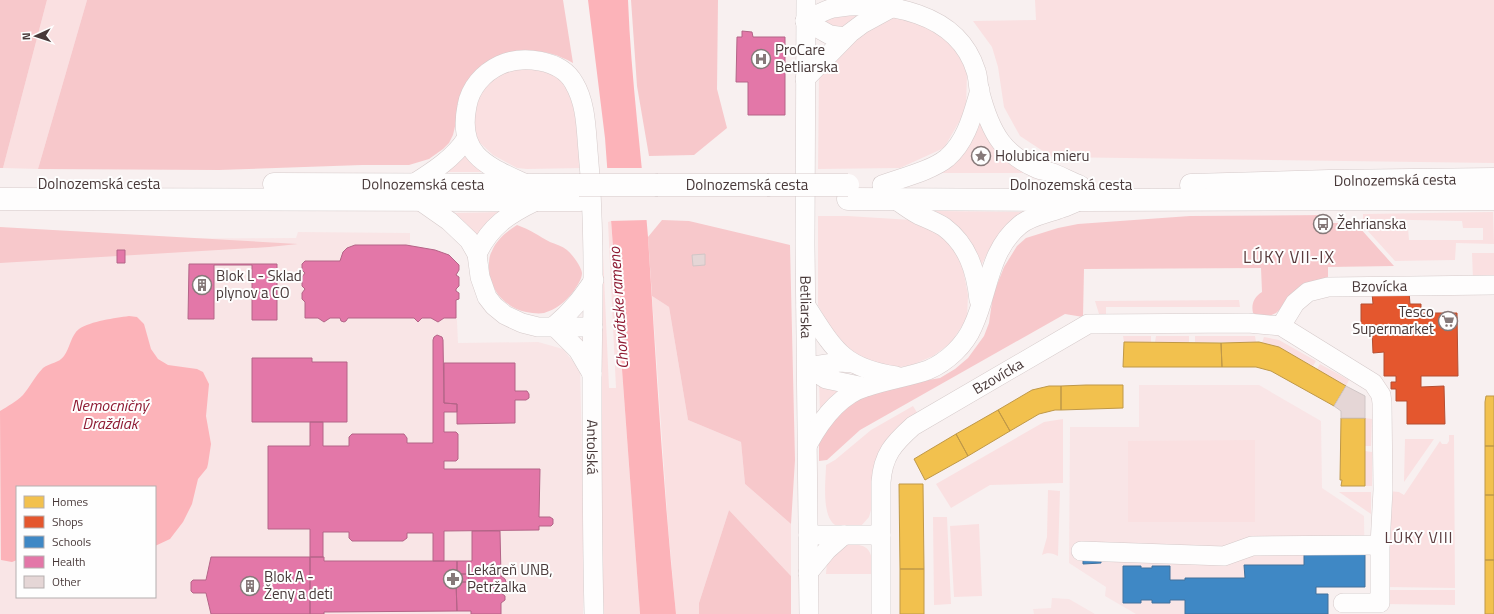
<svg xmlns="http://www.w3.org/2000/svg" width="1494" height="614" font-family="'Titillium Web',sans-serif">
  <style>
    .built { fill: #f9e5e6; fill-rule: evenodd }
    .green { fill: #fae0e1 }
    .forest { fill: #f7c8cb }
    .water { fill: #fcb3b9 }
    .pier { fill: #f8f0f0 }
    .homes { fill: #f2c14e; stroke: #bf9848 }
    .shops { fill: #e4572e; stroke: #b54e31 }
    .schools { fill: #3f88c5; stroke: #42709b }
    .health { fill: #e377a8; stroke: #b46487 }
    .building { fill: #e5d6d6; stroke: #d0c6c6 }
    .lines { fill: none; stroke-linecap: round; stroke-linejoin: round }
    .minor-casing { stroke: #d5caca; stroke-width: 20 }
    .major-casing { stroke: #d5caca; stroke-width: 23 }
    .minor { stroke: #fefdfd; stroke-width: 19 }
    .major { stroke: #fefdfd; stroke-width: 22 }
    .major-bridge-casing { stroke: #d5caca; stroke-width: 23; stroke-linecap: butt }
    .major-bridge { stroke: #fefdfd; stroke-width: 22 }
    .labels { text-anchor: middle; stroke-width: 4; stroke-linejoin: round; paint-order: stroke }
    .poi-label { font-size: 15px; fill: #483939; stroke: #fefefe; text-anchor: start }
    .street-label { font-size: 15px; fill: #483939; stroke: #fefefe }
    .water-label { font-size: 16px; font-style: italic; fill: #8e1b33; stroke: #fefefe }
    .neighbourhood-label { font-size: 16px; letter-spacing: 1px; fill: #5a3c3e; stroke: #fefefe }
    .quarter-label { font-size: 17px; letter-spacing: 1px; fill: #5a3c3e; stroke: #fefefe }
  </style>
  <rect width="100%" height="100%" fill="#f8f0f0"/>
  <path class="built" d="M298 232 410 233V245L435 250 449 255 459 265V270L456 274 459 277V286L456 291 459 293V299L456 300 458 343 538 342 563 349 580 370 584 532 583 614H0V239L296 238ZM17 487H155V597H17Z
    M1139 385H1259L1321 421 1322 488 1364 516 1365 587H1317L1316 594 1328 614H1136L1105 596 1106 587 1069 563 1070 427H1139Z
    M1052 598 1069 599 1095 614H1034L1033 609 1051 608Z"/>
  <path class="green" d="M47 0H87L38 169 3 168Z
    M1035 0H1494V163L1052 157 1020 136 1004 107 998 67 992 47 973 21 1036 20Z
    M881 7 850 28 820 25 830 14Z
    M907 17 929 23 957 49 967 72 966 110 944 148 900 168 818 169 819 73 881 18Z
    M510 68H539L561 79 576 102 583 168 527 169 517 168 493 155 478 141 472 126 475 102 487 81Z
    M980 117C988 145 999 158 1025 173H936L974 136 978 129Z
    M466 148 487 172H442Z
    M935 211 1024 212C1001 231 994 238 981 266L945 216Z
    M502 212 476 238C470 228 464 219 453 213Z
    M1493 212 1494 244 1456 243 1455 260 1395 261 1367 230 1408 228 1409 240H1483V228H1463L1462 221 1363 219V214Z
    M818 216H848L911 220 940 231 960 253 968 295 967 318 951 343 933 356 912 365 894 368 868 362 835 338 818 305Z
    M611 221 640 614H602L600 607 602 518 601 254H603L609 388H616L608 222Z
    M1472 253H1494V278L1473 279Z
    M652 296 669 307 688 420 741 442 745 484 791 524V576L729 510 699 603V614H676L668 526Z
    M1239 300 1240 307H1106V317L1099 314 1095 301Z
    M1123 336H1151V342H1124Z
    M1156 336H1189V342H1155Z
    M1195 336H1255L1256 342H1195Z
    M1264 337 1279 340 1316 361 1313 366 1279 347 1262 343Z
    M1320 364 1349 380 1346 386 1317 369Z
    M819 382 847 390 820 414Z
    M913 406 918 414 874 471 871 510 869 517 861 526C854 526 845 529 839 527 820 521 826 481 826 465L835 460 871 430Z
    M1365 418 1372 419 1371 446H1365Z
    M1063 419V483L990 485 951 508 936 484 1044 422Z
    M1449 435H1454L1455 588 1388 587V491L1399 492 1404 495 1440 441 1442 444H1447L1449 441Z
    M1405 439H1434L1404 482Z
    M1255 440V522H1128V441Z
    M1365 451 1372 452V486H1365Z
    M1048 490 1060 491 1058 556C1053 553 1047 552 1042 555L1047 537Z
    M1339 492H1371V514Z
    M933 517H947L951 604 934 605Z
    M979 524 982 596 954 597 950 526Z
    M846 544C872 544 871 551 874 574H826L827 561Z
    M1382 590H1455V605L1383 604Z"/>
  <path class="forest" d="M0 0H47L3 168H0Z
    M87 0H563L573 63C550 50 533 49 508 54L457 118 453 135 449 143 443 149 429 159 409 165H362L219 170 38 169Z
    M631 0H718L717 89 727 128 694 155 649 156 637 86Z
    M1328 215V223H1352L1359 227 1394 266 1328 267V287L1287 303 1276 313 1267 317 1258 316 1253 313C1251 304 1254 297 1262 292L1261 268 1084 269 1083 317 1065 314 860 430 827 460 819 461V440L832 419 872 390 940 378 955 369 968 358 984 336 989 323 993 295 1004 267 1017 246 1026 238 1058 228 1078 224 1190 216Z
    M662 220 689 221 790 245 795 460 791 524 745 484 741 442 688 420 669 307 652 296 648 237Z
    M517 225C529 229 539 236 550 242 555 244 562 246 567 250 572 254 581 266 582 273 582 279 577 286 573 292 565 302 557 309 544 313 538 314 532 313 526 312 504 307 488 288 489 266 489 261 489 256 492 251 496 240 507 231 517 225Z
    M0 227 298 244 269 247 0 263Z
    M729 510 791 576V614H699V603Z"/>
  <path class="water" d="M588 0H628C631 79 642 158 648 237 656 363 663 489 676 614H640L605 138Z
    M129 316 137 317 144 324 151 349 158 359 168 365 197 369 203 372 209 384 206 416 211 444 208 464 207 468 198 479 192 504 183 522 170 539 155 546V487H17V560L12 562 1 560 0 411C8 406 16 402 23 395 30 387 35 376 43 368 50 363 59 363 64 356 70 348 71 335 79 329 91 321 115 318 129 316Z"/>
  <path class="pier" d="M605 168H644L648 220 609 221Z"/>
  <path class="homes" d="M1124 342 1221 343 1222 367H1123Z
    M1259 342 1279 347 1346 386 1334 406 1271 371 1256 367H1222L1221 343Z
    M1086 385H1123V408L1061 410V386Z
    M1049 386H1061V410H1055L1039 414 1010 431 998 410 1032 390Z
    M1486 396H1494V446H1485V402Z
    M998 410 1010 431 968 456 956 434Z
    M1341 418H1365V486H1341L1342 480H1340Z
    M956 434 968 456 925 480 914 459Z
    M1485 446H1494V495H1485Z
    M899 484H923L924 569H900Z
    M1485 495H1494V560H1485Z
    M1485 560H1494V614H1485Z
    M900 569H924V614H900Z"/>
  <path class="shops" d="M1409 292 1410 304H1421V313H1457L1458 376H1421V387L1444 386 1445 424H1407V401H1396V389H1391V382H1396V376H1384V352L1373 353 1372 329H1361V304H1373L1372 293Z"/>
  <path class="schools" d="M1304 550H1365V587H1316V594H1328V614H1185V600H1170V603H1152V600H1141V603H1123V566H1141V568H1152V566H1170V580H1185V578H1245L1244 565H1304Z
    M1083 554H1101V563L1083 564Z"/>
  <path class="health" d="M742 31 752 32 753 37H785V115H748V82H736L737 37H742Z
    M355 245H406L435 250 449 255 459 265V270L456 275 459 277V286L456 289V291L459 293V299L456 300V318H444L438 322 431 318H422L418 322 414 318H348L346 321 344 322 341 321 340 318H330L324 322 318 318H305V302L302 299V293L305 289 302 286V277L305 273 302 270V264L305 261H340L343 252 347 248Z
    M117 250H125V263H117Z
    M189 264H277V320H252V265H214V319H188Z
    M437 335 442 337 443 340 444 403 457 404V412H444V432H456L458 434V459L456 461H444V469H540L539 517H550L553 519V524L551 526H539V530L444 531V561H433V533H407V538L403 541H352L349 538V532H323V557H310V529H268V446H310V422H323V446H349V437L352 434H404L407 438V443H433V340L434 337Z
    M252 358H312V362H347V422H252Z
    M444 363H515V391H527L529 394V398L526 400H515V423L457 424V404L444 403Z
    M472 531H500L501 576 505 579 506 582 501 587V593L505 596V600L501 603V614H471V611H457L456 582H467L469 581 468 575 467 574H457V561H472Z
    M211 557H310V614H211L206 593H193L191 591V582L193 580H206Z
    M310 557H324V561H457V574H467L468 575 469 581 467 582H456L457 611 324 612V614H310Z"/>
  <path class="building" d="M705 254V265L693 266 692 255Z
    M1346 386 1365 396V418H1341V411L1334 406Z"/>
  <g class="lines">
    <defs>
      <g id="minor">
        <path id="s1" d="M806 0 805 244 809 614"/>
        <path d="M805 21C814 16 823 11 833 8 887 0 958 12 976 71 978 77 978 83 979 89 983 105 991 129 1001 142 1010 154 1024 163 1038 169 1043 171 1050 171 1055 174 1063 177 1072 182 1080 185"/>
        <path d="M805 21 830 35 845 37"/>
        <path d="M805 79 850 33 862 24 895 6"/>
        <path d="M413 184C432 172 454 158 466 139"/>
        <path id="s2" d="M526 184C488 166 457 156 467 106 470 88 483 73 500 65 522 55 561 59 574 83 586 103 586 128 588 151 595 226 593 300 592 375 592 454 592 534 594 614"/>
        <path d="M882 185C901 178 931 171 947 158 967 141 973 113 980 90"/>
        <path d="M419 200 449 221 469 240 477 254 480 277 487 297 494 306 505 315 522 323 538 327H593"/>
        <path d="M896 200C903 205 911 211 919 215 928 219 936 222 944 227 968 245 976 271 979 300"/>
        <path d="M477 254C490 226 509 214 536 201"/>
        <path d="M806 306C834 349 842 368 896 376"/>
        <path d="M554 326C572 311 581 299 594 280"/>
        <path d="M554 326 578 350 592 374"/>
        <path id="s3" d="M1281 326 1295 303 1308 292 1328 287 1494 285"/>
        <path d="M807 367 826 379 864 387"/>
        <path d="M807 367 840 362 852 363"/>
        <path d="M808 444C821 420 839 395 866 387 886 380 908 377 928 370 947 362 965 345 973 326 989 292 988 251 1020 225 1031 216 1046 214 1059 209 1066 207 1072 204 1079 201"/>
        <path d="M808 535H881"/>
        <path d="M1081 551 1224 556 1252 546 1380 545"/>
        <path d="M808 573 827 550 844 535"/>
        <path id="s4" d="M881 614V482C883 455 893 444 913 426L1088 324 1248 323 1281 326 1373 383 1381 395 1382 403 1383 490 1380 545V603H1343"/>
      </g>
      <g id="major">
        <path id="s5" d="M274 184 579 185"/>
        <path d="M658 185H767"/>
        <path id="s6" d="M1191 185 1329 181 1494 179"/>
        <path d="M0 199 580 200"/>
        <path d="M848 199 1079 200 1494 199"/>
      </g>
    </defs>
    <use href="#minor" class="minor-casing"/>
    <use href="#major" class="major-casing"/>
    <use href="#minor" class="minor"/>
    <use href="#major" class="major"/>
    <defs>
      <path id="major-bridge" d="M579 185H658
        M767 185H848"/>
    </defs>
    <use href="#major-bridge" class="major-bridge-casing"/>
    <use href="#major-bridge" class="major-bridge"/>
  </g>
  <defs>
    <symbol id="hospital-ring" viewBox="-11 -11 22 22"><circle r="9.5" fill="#fefefe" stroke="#867979" stroke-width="1.5"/><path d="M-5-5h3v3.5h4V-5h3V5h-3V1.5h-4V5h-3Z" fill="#867979"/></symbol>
    <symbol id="sight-ring" viewBox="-11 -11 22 22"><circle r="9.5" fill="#fefefe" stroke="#867979" stroke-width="1.5"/><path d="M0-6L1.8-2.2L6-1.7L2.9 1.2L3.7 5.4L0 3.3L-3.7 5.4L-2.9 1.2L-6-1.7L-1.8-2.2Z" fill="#867979"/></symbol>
    <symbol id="bus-ring" viewBox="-11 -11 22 22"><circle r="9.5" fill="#fefefe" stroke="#867979" stroke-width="1.5"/><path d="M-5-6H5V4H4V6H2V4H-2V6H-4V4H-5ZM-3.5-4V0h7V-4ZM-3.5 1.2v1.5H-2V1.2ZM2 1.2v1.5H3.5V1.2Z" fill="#867979"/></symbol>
    <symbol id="building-ring" viewBox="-11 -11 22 22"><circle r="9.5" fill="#fefefe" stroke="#867979" stroke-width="1.5"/><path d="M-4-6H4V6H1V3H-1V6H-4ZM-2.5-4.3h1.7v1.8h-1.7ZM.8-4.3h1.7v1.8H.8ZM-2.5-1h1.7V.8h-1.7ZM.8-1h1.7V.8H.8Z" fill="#867979"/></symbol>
    <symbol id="supermarket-ring" viewBox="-11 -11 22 22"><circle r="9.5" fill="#fefefe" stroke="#867979" stroke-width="1.5"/><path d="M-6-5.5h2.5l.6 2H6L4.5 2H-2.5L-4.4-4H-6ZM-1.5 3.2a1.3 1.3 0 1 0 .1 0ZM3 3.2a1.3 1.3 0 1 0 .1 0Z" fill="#867979"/></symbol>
    <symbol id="pharmacy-ring" viewBox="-11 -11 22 22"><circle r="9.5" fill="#fefefe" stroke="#867979" stroke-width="1.5"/><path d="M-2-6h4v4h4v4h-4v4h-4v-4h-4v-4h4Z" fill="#867979"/></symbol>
  </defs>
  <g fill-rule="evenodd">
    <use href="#hospital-ring" x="750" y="48" width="22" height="22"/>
    <use href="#sight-ring" x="970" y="145" width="22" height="22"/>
    <use href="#bus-ring" x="1312" y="213" width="22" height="22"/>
    <use href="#building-ring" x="191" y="274" width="22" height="22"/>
    <use href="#supermarket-ring" x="1437" y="310" width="22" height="22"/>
    <use href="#pharmacy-ring" x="442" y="568" width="22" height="22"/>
    <use href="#building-ring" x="239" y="575" width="22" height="22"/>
  </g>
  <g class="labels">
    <g class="poi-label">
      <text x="775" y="55">ProCare<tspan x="775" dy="17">Betliarska</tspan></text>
      <text x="995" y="161">Holubica mieru</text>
      <text x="1337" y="229">Žehrianska</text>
      <text x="216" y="281">Blok L - Sklad<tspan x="216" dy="17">plynov a CO</tspan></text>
      <text x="1434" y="317" text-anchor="end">Tesco<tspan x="1434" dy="17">Supermarket</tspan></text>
      <text x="467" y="575">Lekáreň UNB,<tspan x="467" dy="17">Petržalka</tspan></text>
      <text x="264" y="582">Blok A -<tspan x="264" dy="17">Ženy a deti</tspan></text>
    </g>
    <g class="street-label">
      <text dy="5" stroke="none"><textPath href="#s6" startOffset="204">Dolnozemská cesta</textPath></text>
      <text x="99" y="189">Dolnozemská cesta</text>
      <text dy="5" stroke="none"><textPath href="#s5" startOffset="149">Dolnozemská cesta</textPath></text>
      <text x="747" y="190">Dolnozemská cesta</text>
      <text x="1071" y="190">Dolnozemská cesta</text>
      <text dy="5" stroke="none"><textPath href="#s3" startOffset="116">Bzovícka</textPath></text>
      <text dy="5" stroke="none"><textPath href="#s1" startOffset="307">Betliarska</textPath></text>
      <text dy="5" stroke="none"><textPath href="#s4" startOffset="297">Bzovícka</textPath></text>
      <text dy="5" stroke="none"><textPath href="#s2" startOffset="613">Antolská</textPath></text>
    </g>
    <g class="water-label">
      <text transform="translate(618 308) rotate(-94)" y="6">Chorvátske rameno</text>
      <text x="110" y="411">Nemocničný<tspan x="110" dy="18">Draždiak</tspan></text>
    </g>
    <g class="neighbourhood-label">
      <text x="1419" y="543">LÚKY VIII</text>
    </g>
    <g class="quarter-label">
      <text x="1289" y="263">LÚKY VII-IX</text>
    </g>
  </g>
  <rect x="16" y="486" width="140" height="112" fill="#fefefe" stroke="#b5afaf"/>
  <rect x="24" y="496" width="20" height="12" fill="#f2c14e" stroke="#b5afaf"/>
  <text x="52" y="506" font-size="12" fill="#483939">Homes</text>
  <rect x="24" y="516" width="20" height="12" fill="#e4572e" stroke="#b5afaf"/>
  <text x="52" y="526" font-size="12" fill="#483939">Shops</text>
  <rect x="24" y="536" width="20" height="12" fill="#3f88c5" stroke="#b5afaf"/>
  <text x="52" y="546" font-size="12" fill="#483939">Schools</text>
  <rect x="24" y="556" width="20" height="12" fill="#e377a8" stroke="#b5afaf"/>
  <text x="52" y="566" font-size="12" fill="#483939">Health</text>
  <rect x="24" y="576" width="20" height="12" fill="#e5d6d6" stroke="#b5afaf"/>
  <text x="52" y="586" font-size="12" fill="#483939">Other</text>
  <g transform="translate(36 36) rotate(267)" stroke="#fefefe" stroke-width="3" paint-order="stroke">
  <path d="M0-3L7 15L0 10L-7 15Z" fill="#483939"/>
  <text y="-6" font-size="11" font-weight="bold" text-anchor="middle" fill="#483939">N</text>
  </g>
</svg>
